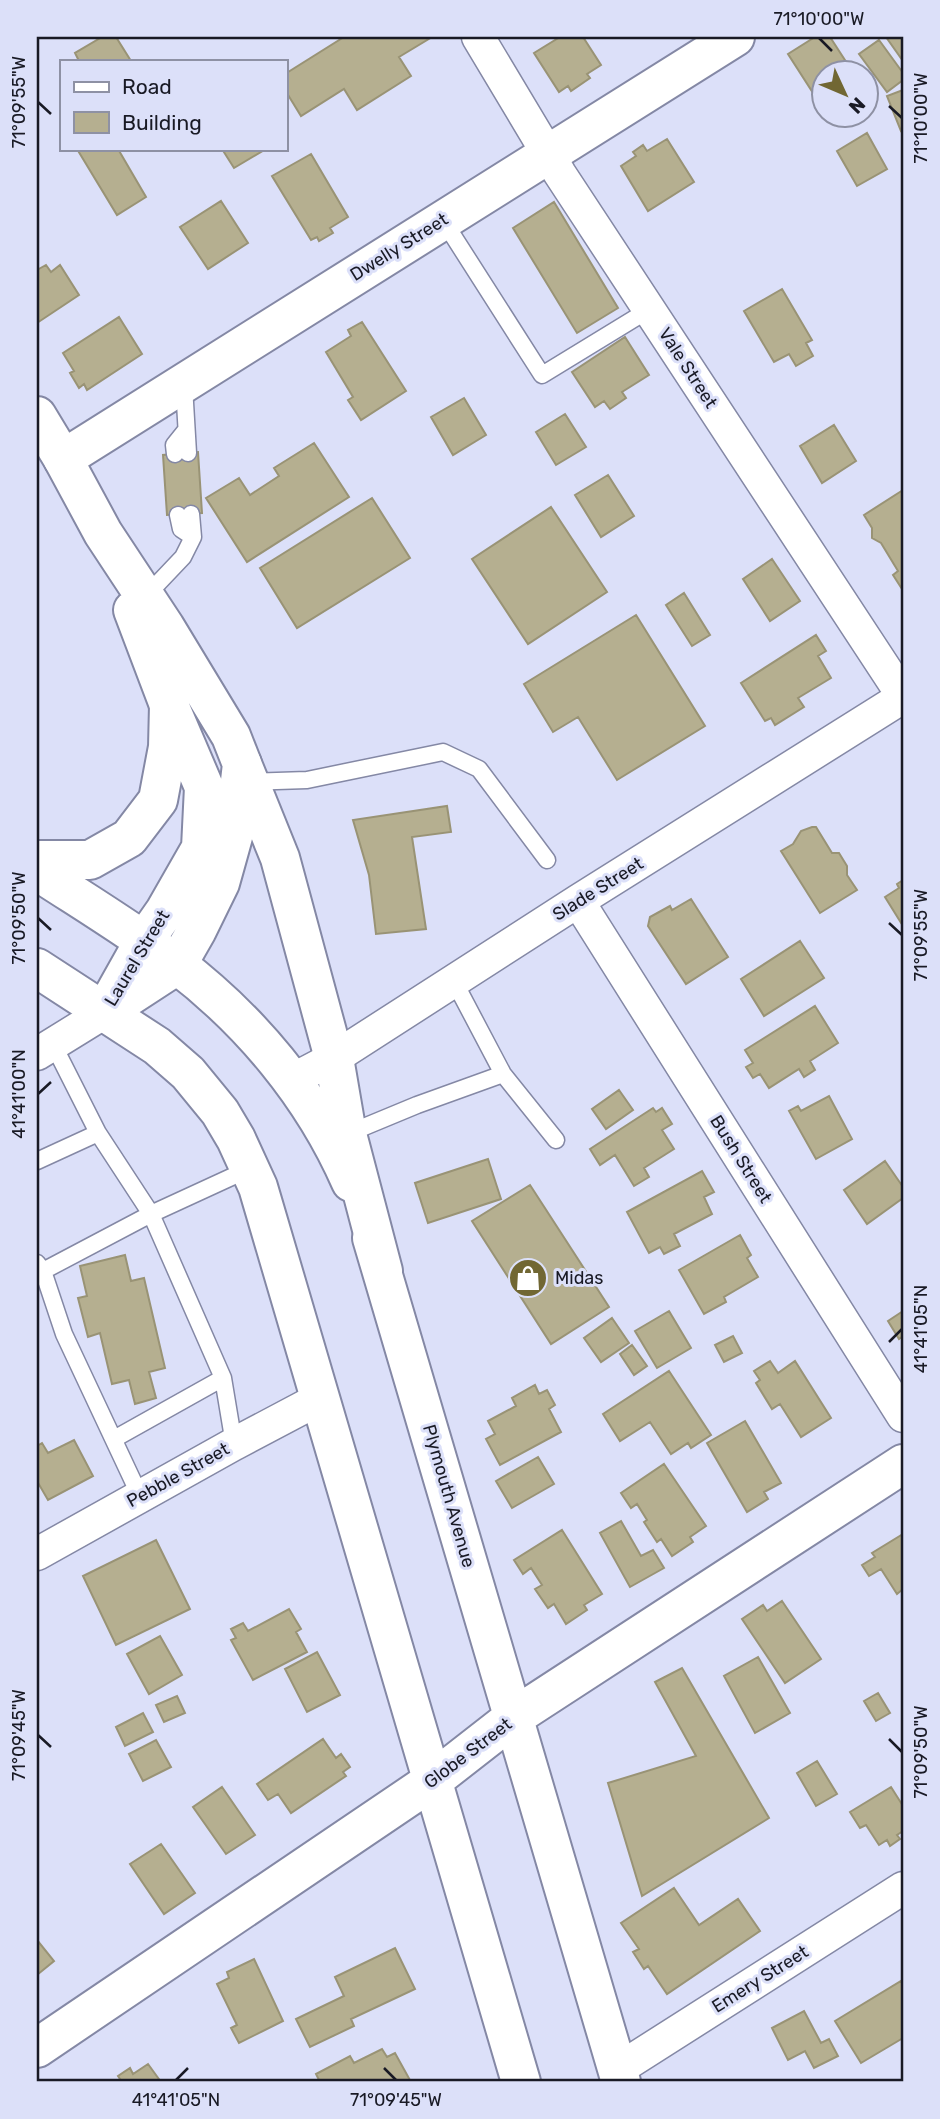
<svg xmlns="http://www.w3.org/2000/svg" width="940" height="2119" font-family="Rubik,sans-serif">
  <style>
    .building { fill: #b5af90; stroke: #999375; stroke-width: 2 }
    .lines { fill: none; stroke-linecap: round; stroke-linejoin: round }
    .service-casing { stroke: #8488a5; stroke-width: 19 }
    .minor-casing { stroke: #8488a5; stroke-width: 35 }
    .tertiary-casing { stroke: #8488a5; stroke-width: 42 }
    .secondary-casing { stroke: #8488a5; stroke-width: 42 }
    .primary-casing { stroke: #8488a5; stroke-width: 42 }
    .service { stroke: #fff; stroke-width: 16 }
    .minor { stroke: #fff; stroke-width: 32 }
    .tertiary { stroke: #fff; stroke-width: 38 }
    .secondary { stroke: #fff; stroke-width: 38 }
    .primary { stroke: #fff; stroke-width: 38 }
    .ticks { fill: none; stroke: #191a25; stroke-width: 2.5 }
    .labels { text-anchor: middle; stroke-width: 6; stroke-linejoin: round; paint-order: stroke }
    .street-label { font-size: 18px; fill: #191a25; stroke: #dce0f9 }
    .poi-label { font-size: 18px; fill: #191a25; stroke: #dce0f9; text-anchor: start }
    .neatline { fill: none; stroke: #191a25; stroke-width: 2.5 }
    .ticks-label { font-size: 18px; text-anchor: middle; fill: #191a25 }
  </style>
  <rect width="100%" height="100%" fill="#dce0f9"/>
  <path class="building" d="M102 37H116L131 61H79L75 53Z
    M344 37H432L399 57 411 76 357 110 344 89 301 116 285 90V74Z
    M560 37H583L601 65 587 74 590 78 571 91 568 86 559 92 534 53Z
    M815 37H830L854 74H824V110L788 54Z
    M886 37H903V61Z
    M879 40 903 73V80L887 92 859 54Z
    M903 90V130L901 131 887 96Z
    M828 116H849L835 125Z
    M867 133 887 169 857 186 837 151Z
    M667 139 694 182 648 211 621 166 636 156 633 152 643 145 647 151Z
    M77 149H118L146 197 117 215Z
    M222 149H266L234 168Z
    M311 154 348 217 330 228 333 233 319 241 317 237 311 240 272 176Z
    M221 201 248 243 208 269 180 227Z
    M554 202 618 308 577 333 513 228Z
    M46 265 51 272 60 265 79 295 37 323V270Z
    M782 289 812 340 806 343 813 356 796 366 789 354 774 362 744 311Z
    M119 317 142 354 87 390 84 384 79 388 70 373 74 371 63 353Z
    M362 322 406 391 361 420 348 400 353 397 326 352 351 336 348 330Z
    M625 337 649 375 622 392 626 398 610 409 604 401 595 407 572 372Z
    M464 398 486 435 453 455 431 417Z
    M565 414 586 447 556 465 536 432Z
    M834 425 856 461 822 483 800 446Z
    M314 443 349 497 247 562 206 498 239 478 250 495 279 476 274 468Z
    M198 452 202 513 167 515 163 455Z
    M608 475 634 516 601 537 575 495Z
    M903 490V587L902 589 893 575 898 571 881 543 872 538V528L864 515Z
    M372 498 410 558 297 628 260 568Z
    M551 507 607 592 528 644 472 559Z
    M772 559 800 601 770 621 743 579Z
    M684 593 710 635 692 646 666 605Z
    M636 615 705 726 617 780 578 717 553 732 524 684Z
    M816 635 826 651 818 656 831 678 798 698 804 707 775 725 771 718 765 721 741 683Z
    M447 806 451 832 412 837 426 929 376 934 369 875 353 820Z
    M812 827H816L832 853H839L847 866V875L857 890 820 913 781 851 793 844 801 831Z
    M903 880V926L885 897 899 888 897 884Z
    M691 899 728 957 686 984 648 926 650 917 670 906 672 910Z
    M800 941 824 978 764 1016 741 979Z
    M815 1006 838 1043 810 1061 815 1070 804 1077 799 1069 769 1088 760 1074 753 1078 746 1067 753 1063 745 1050Z
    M619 1090 633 1110 606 1129 592 1109Z
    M829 1096 852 1139 816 1159 789 1111 798 1106 801 1111Z
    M653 1108 656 1112 662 1108 672 1124 662 1130 674 1149 644 1168 649 1177 634 1186 615 1155 600 1165 590 1149Z
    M488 1159 501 1199 428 1223 415 1183Z
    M885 1161 903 1187V1198L867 1224 844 1190Z
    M702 1171 714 1192 704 1197 712 1214 674 1234 680 1246 664 1254 660 1247 649 1253 627 1212Z
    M530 1185 609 1307 551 1344 472 1221Z
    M740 1235 751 1255 747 1258 758 1277 724 1297 726 1302 704 1314 679 1270Z
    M125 1255 131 1281 144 1278 165 1368 149 1372 156 1398 135 1404 129 1380 112 1384 100 1333 88 1337 78 1298 87 1296 80 1266Z
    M669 1311 691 1348 657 1368 635 1331Z
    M903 1311V1336L899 1339 888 1321Z
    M612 1318 629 1343 601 1362 584 1338Z
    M733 1336 742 1353 724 1362 715 1345Z
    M632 1345 647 1366 634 1375 620 1354Z
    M770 1361 778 1373 795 1361 831 1418 801 1437 780 1404 772 1409 756 1383 760 1380 754 1371Z
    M669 1371 711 1435 691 1448 688 1443 671 1454 650 1422 620 1441 603 1414Z
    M535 1385 539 1394 547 1390 555 1405 549 1409 561 1432 500 1465 486 1439 495 1434 488 1421 516 1406 512 1398Z
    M745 1421 781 1483 764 1492 768 1499 747 1512 707 1443Z
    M74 1440 93 1476 48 1500 37 1481V1446L42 1443 48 1453Z
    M538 1457 554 1484 512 1508 496 1481Z
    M664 1464 706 1526 690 1537 693 1542 672 1556 661 1539 657 1542 644 1522 647 1520 637 1504 631 1508 621 1493Z
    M621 1521 641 1556 653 1550 664 1568 630 1587 600 1533Z
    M562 1530 602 1594 584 1605 587 1610 566 1624 554 1604 548 1608 535 1589 542 1585 531 1568 523 1574 514 1560Z
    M903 1534V1589L897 1594 881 1569 869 1576 862 1565 875 1557 872 1553Z
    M156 1540 190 1609 116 1645 83 1576Z
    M782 1601 821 1659 785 1683 742 1619 763 1605 767 1611Z
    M289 1609 301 1629 296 1632 307 1652 253 1680 231 1640 236 1638 231 1629 243 1623 248 1631Z
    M160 1636 182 1675 149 1694 127 1654Z
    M317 1652 340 1695 307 1712 285 1669Z
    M758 1657 790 1713 755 1733 724 1676Z
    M682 1668 769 1818 642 1896 608 1783 696 1756 655 1682Z
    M878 1693 890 1713 876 1721 864 1701Z
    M177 1696 185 1713 164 1722 156 1705Z
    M143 1713 153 1732 125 1746 116 1727Z
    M323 1739 336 1758 341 1754 350 1767 343 1772 346 1776 291 1813 278 1794 268 1800 257 1784Z
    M156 1740 171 1767 143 1781 129 1754Z
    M817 1761 837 1794 816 1806 797 1773Z
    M222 1787 255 1835 226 1854 193 1807Z
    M891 1787 903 1806V1831L897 1835 900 1839 890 1846 887 1840 879 1845 866 1825 860 1828 850 1812Z
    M161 1844 195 1893 164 1914 130 1864Z
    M674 1888 699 1925 738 1899 760 1931 667 1994 648 1966 644 1969 633 1952 639 1949 621 1923Z
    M37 1940 54 1961 37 1975Z
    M395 1948 415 1989 351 2019 354 2026 310 2047 296 2019 344 1996 335 1977Z
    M254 1959 283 2021 239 2043 231 2028 237 2025 217 1984 229 1978 227 1972Z
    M901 1981 903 1985V2038L861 2063 835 2021Z
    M804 2011 821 2043 829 2039 838 2056 814 2068 805 2051 788 2060 772 2028Z
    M382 2049 387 2057 395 2053 411 2082H320L316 2074 350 2056 354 2063Z
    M148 2064 161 2082H122L118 2076 130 2068 133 2074Z"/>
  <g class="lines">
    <defs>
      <path id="service" d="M443 220 542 375 650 309
        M184 386 188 453
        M175 454 174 445 186 430
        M178 515 181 529 193 537
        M145 597 183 557 193 537 191 514
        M249 782 307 780 443 752 479 769 547 860
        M454 981 503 1074 556 1140
        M53 1044 98 1133
        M347 1134 417 1105 503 1074
        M37 1161 98 1133 151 1214 223 1378 234 1444
        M37 1263 43 1271 64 1334 140 1496
        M43 1271 151 1214 251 1168
        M114 1439 223 1378"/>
      <path id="minor" d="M478 37 560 174 903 696
        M578 901 903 1416
        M37 1054 105 1012
        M292 1080 334 1058 578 901 903 697
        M37 1554 234 1444 321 1398
        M617 2070 903 1888"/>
      <path id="tertiary" d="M37 416 63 459 103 533 165 627 231 736 242 764 234 833 220 883 197 930 177 965 105 1012
        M107 1007 144 941 165 911 201 848 204 787 169 705 133 610"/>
      <path id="secondary" d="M63 459 735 37
        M242 764 280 858 334 1058
        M37 860H90L129 838 158 800 168 747 169 705
        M37 871C83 901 131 930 175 963 250 1020 313 1095 351 1182
        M37 968 157 1046 188 1073 220 1112 236 1139 258 1187 521 2082
        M372 1238 621 2082
        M37 2048 432 1781 514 1717 903 1464"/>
      <path id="primary" d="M334 1058 347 1134 383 1271"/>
    </defs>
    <use href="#service" class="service-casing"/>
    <use href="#minor" class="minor-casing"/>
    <use href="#tertiary" class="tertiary-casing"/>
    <use href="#secondary" class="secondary-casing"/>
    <use href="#primary" class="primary-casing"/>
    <use href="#service" class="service"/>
    <use href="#minor" class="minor"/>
    <use href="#tertiary" class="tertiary"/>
    <use href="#secondary" class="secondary"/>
    <use href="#primary" class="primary"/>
  </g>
  <path class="ticks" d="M819 38 832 51M38 102 51 114M889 106 902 118M38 918 51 930M889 923 902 935M38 1094 51 1082M889 1342 902 1329M38 1735 51 1747M889 1739 902 1752M384 2068 396 2080M176 2080 188 2068"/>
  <defs>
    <symbol id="shop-disc" viewBox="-11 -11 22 22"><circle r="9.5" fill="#716733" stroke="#dce0f9"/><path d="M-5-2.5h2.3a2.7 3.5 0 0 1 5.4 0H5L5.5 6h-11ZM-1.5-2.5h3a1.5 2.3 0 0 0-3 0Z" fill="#fff"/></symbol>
  </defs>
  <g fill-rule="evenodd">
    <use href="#shop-disc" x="506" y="1256" width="44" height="44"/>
  </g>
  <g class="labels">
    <g class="street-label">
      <text transform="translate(399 247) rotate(-32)" y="6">Dwelly Street</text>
      <text transform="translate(688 368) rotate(57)" y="6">Vale Street</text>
      <text transform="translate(598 889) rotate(-32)" y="6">Slade Street</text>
      <text transform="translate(137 958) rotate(-59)" y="6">Laurel Street</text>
      <text transform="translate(741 1159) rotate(58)" y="6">Bush Street</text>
      <text transform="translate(178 1475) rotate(-29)" y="6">Pebble Street</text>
      <text transform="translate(449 1496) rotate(74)" y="6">Plymouth Avenue</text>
      <text transform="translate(468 1753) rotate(-37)" y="6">Globe Street</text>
      <text transform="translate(760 1979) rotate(-32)" y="6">Emery Street</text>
    </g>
    <g class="poi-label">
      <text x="555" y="1284">Midas</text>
    </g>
  </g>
  <rect width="940" height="2119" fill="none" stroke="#dce0f9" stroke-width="77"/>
  <rect x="60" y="60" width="228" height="91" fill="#dce0f9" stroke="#8e91a4" stroke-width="2"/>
  <rect x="74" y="82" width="35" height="10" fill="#ffffff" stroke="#8e91a4" stroke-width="2"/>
  <text x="122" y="94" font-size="21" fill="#191a25">Road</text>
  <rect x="74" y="112" width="35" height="21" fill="#b5af90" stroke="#8e91a4" stroke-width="2"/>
  <text x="122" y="130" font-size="21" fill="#191a25">Building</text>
  <g transform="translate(845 94) rotate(134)"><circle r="33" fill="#dce0f9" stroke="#8e91a4" stroke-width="2"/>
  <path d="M0-5L12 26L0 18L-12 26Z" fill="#716733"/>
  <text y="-10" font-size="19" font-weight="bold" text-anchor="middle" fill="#191a25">N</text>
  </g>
  <rect x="38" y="38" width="864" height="2042" class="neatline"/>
  <g class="ticks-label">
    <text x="819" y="25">71°10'00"W</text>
    <text transform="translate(19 102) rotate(-90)" y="6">71°09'55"W</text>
    <text transform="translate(921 118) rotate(-90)" y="6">71°10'00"W</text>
    <text transform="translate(19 918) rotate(-90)" y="6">71°09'50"W</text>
    <text transform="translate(921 935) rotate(-90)" y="6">71°09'55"W</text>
    <text transform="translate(19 1094) rotate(-90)" y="6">41°41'00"N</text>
    <text transform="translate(921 1329) rotate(-90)" y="6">41°41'05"N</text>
    <text transform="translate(19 1735) rotate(-90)" y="6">71°09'45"W</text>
    <text transform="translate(921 1752) rotate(-90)" y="6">71°09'50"W</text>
    <text x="176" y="2106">41°41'05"N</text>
    <text x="396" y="2106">71°09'45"W</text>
  </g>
</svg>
